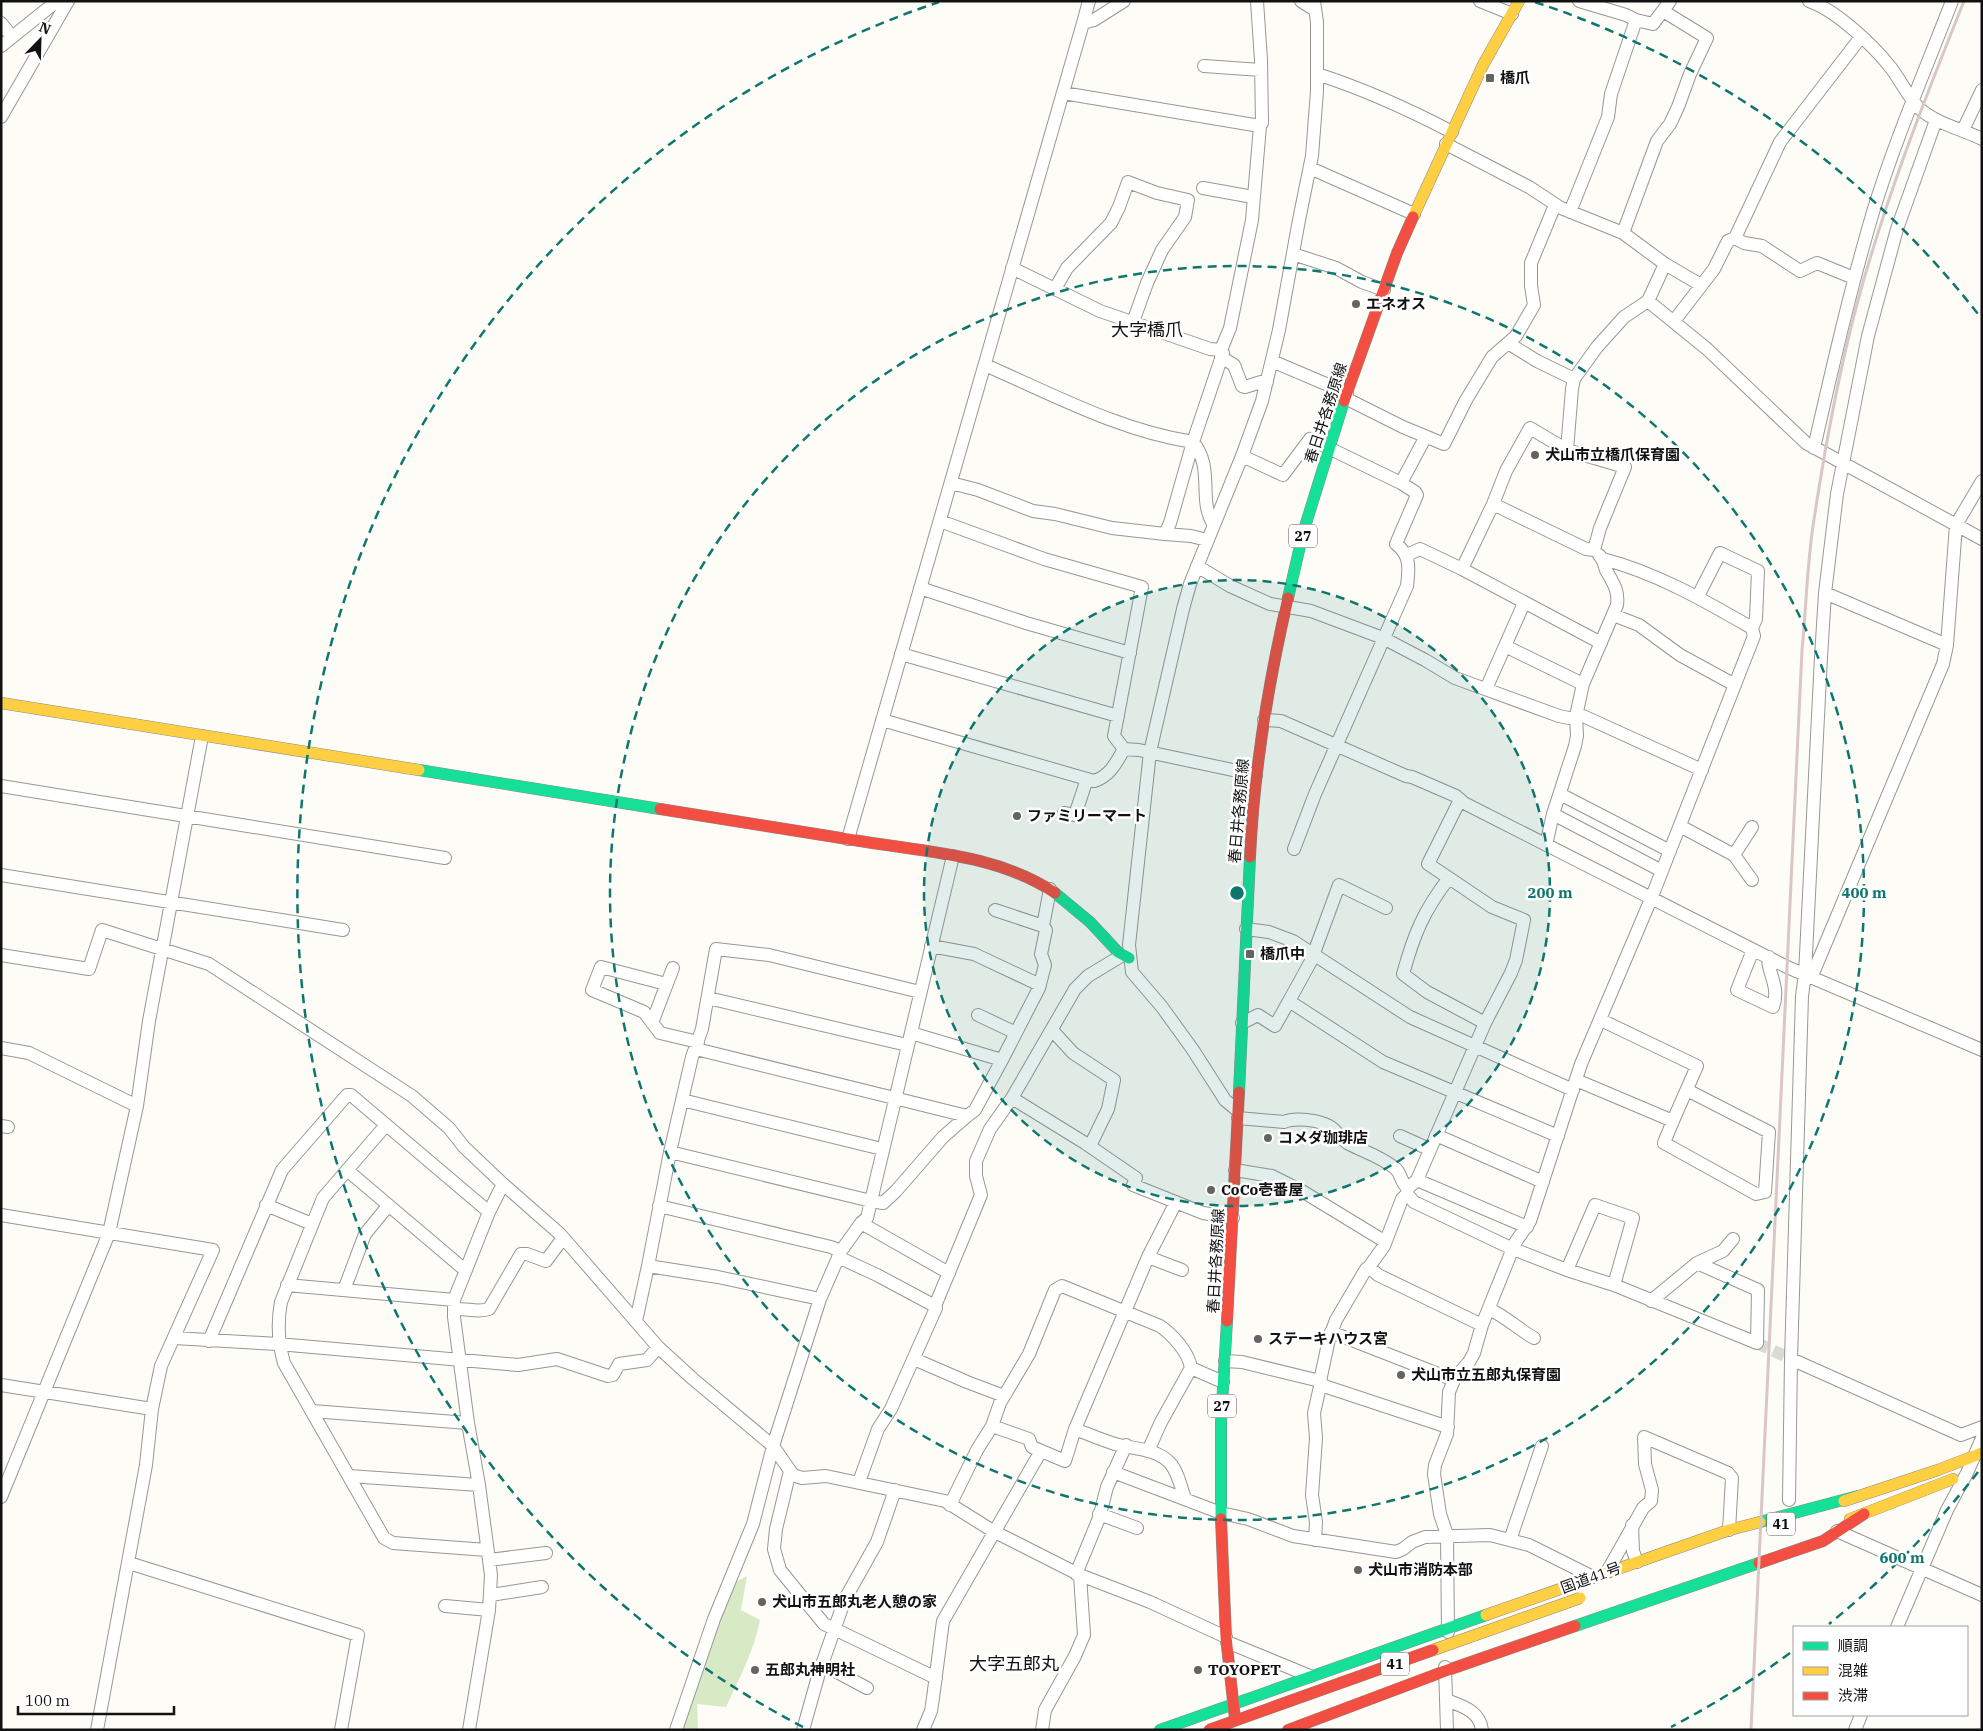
<svg xmlns="http://www.w3.org/2000/svg" width="1983" height="1731" font-family="'IBM Plex Serif','Noto Sans JP',serif">
  <style>
    .forest { fill: #d8eac5 }
    .lines { fill: none; stroke-linecap: round; stroke-linejoin: round }
    .street-tunnel { stroke: #dad9d4; stroke-width: 12; stroke-dasharray: 12 6; stroke-linecap: butt }
    .street-casing { stroke: #979795; stroke-width: 14 }
    .fast-casing { stroke: #8e8d8b; stroke-width: 12 }
    .slow-casing { stroke: #8e8d8b; stroke-width: 12 }
    .jam-casing { stroke: #8e8d8b; stroke-width: 12 }
    .street { stroke: #fffffe; stroke-width: 12 }
    .fast { stroke: #16e098; stroke-width: 11 }
    .slow { stroke: #ffcf43; stroke-width: 11 }
    .jam { stroke: #f24e42; stroke-width: 11 }
    .rail { stroke: #d9c6c7; stroke-width: 3 }
    .slow-bridge-casing { stroke: #858482; stroke-width: 12; stroke-linecap: butt }
    .jam-bridge-casing { stroke: #858482; stroke-width: 12; stroke-linecap: butt }
    .slow-bridge { stroke: #ffcf43; stroke-width: 11 }
    .jam-bridge { stroke: #f24e42; stroke-width: 11 }
    .ring { fill: none; stroke: #0f766e; stroke-width: 2.5; stroke-dasharray: 9 6 }
    .poi-dot { fill: #646362; stroke: #fff; stroke-width: 2 }
    .labels { text-anchor: middle; stroke-width: 5; stroke-linejoin: round; paint-order: stroke }
    .shield { fill: #fff; stroke: #585858; stroke-width: 1 }
    .shield-label { font-size: 14px; font-weight: bold; fill: #111 }
    .poi-label { font-size: 15px; font-weight: bold; fill: #111; stroke: #fff; text-anchor: start }
    .street-label { font-size: 15px; fill: #111; stroke: #fff }
    .quarter-label { font-size: 18px; fill: #111; stroke: #fff }
    .centre { fill: #0f766e; stroke: #fff; stroke-width: 2.5 }
    .ring-label { font-size: 15px; text-anchor: middle; font-weight: bold; fill: #0f766e; stroke: #fff; stroke-width: 5; stroke-linejoin: round; paint-order: stroke }
  </style>
  <rect width="100%" height="100%" fill="#fdfcf7"/>
  <path class="forest" d="M747 1576 741 1610 760 1620C754 1651 739 1679 726 1707L697 1704 698 1730H681L734 1583Z"/>
  <g class="lines">
    <path class="street-tunnel" d="M1757 1343 1791 1359"/>
    <defs>
      <path id="street" d="M1257 1 1261 60 1262 123 1260 126
        M1301 1 1315 10
        M1480 1 1512 14
        M1809 1C1836 10 1874 46 1891 68 1901 81 1908 97 1920 109 1937 124 1962 129 1982 139
        M1636 20 1653 24 1670 1
        M1 23 12 37
        M1083 23 1089 1
        M1 46 57 1
        M1204 66 1261 70
        M1317 74C1364 89 1408 109 1452 132
        M1063 93 1260 126 1252 220 1230 328 1221 350
        M1 117 68 1
        M1963 130 1982 90
        M1446 144 1529 187 1561 208 1623 233 1665 264 1648 301 1624 317 1597 347 1574 379 1572 389 1567 450
        M1310 168 1414 214
        M1203 188 1253 197
        M1555 205 1531 263V286L1534 305 1516 336 1508 343 1537 361 1574 379
        M1570 212 1608 117 1611 94 1636 20 1626 15 1579 1
        M1623 233 1657 141 1670 124 1678 107 1690 74 1707 38 1663 11
        M1735 238 1744 243 1762 246 1800 271 1817 263 1854 278
        M1293 254 1336 268 1362 282 1384 290
        M1665 264 1701 285
        M1012 268 1100 311 1210 349 1221 350 1223 353 1193 442C1215 469 1197 500 1214 525
        M1055 289 1067 268 1111 223 1119 207 1128 182 1157 193 1188 200 1185 217 1162 250 1147 283 1133 322
        M1648 301 1707 349 1806 443 1982 539
        M1674 321 1714 269 1728 241 1735 238 1780 142 1861 37
        M1221 357 1234 365 1242 386 1245 387 1261 382H1267
        M1272 361 1347 393
        M985 365C1052 394 1120 431 1193 442L1170 523 1165 534 1191 536 1207 540
        M1345 398 1403 427 1444 444 1466 400 1492 357 1508 343
        M1530 428 1567 450 1625 467 1600 528 1594 550 1586 549 1493 504 1506 471Z
        M1814 448C1832 369 1850 290 1873 212 1895 140 1925 71 1952 1
        M1242 456 1283 475 1310 439 1401 483 1415 492 1417 495 1396 544C1411 555 1409 569 1407 586L1315 794 1294 849
        M951 483 978 490 1033 511 1055 514 1112 528 1165 534
        M1401 483 1425 438
        M940 521 1044 559 1142 587 1114 736 1124 749
        M1407 555 1420 549 1462 569 1601 643
        M1197 566 1230 586 1270 604 1311 611 1383 638 1425 660 1455 678 1559 716 1569 718 1583 716 1702 770
        M1462 569 1493 504
        M920 588 1026 623 1130 653
        M1825 593 1947 645
        M1698 596 1720 553 1758 571 1756 619 1752 628
        M1613 615 1639 625 1680 655 1735 685
        M1505 646 1583 684
        M901 654 1118 716
        M1486 689 1524 603
        M882 720 1094 781C1110 776 1116 763 1124 749
        M1264 720 1281 721 1406 776 1412 777 1456 796 1464 803 1787 967 1982 1050
        M1124 749 1139 750 1256 775
        M1 786 445 858
        M1560 794 1670 851
        M1460 800 1428 864 1449 878C1424 910 1414 934 1403 974L1427 992 1485 1023
        M1064 813 1075 815 1087 779
        M1553 814 1662 871
        M1680 826 1734 855 1752 880
        M848 839 1083 23 1094 20 1124 1
        M1546 845 1553 814 1575 746 1577 736 1576 716 1583 684 1617 605C1619 590 1613 583 1606 570 1604 564 1604 560 1599 555
        M1734 855 1752 827
        M1 875 343 930
        M1449 878 1492 907 1524 920 1516 960 1511 973 1485 1023 1417 1180 1408 1188 1407 1194 1414 1202 1513 1249 1567 1270 1614 1285 1757 1343 1758 1290 1697 1263 1651 1301
        M1386 908 1339 885 1311 961 1289 1001 1383 1062 1558 1136
        M995 910 1043 926
        M1246 929 1269 932 1293 941 1410 1017 1573 1090
        M931 946 974 954 1040 985
        M1753 950 1737 990 1773 1007C1781 986 1765 968 1769 957
        M1 955 89 969 102 930 209 964 412 1096 449 1128 464 1147 503 1184 560 1234 658 1347 693 1379 773 1446 793 1475 802 1478 826 1476 945 1501 993 1531 1080 1575 1150 1602 1226 1637
        M1811 978 1943 664 1947 645 1956 525 1982 481
        M666 984 601 967 592 990 644 1012 660 1033 698 1042
        M708 998 907 1045
        M978 1015 1016 1033
        M1601 1020 1697 1066C1686 1092 1674 1117 1664 1143L1756 1194 1765 1192 1769 1132 1687 1090
        M652 1023 673 968
        M1242 1023 1258 1015 1275 1026 1289 1001
        M1052 1030 1073 1053 1114 1080 1108 1109 1090 1146
        M1 1048 29 1053 137 1106
        M696 1049 967 1116
        M1002 1060 1039 988 1045 965 1041 954 1046 930 1043 926 1050 889
        M1576 1080 1673 1121
        M1012 1098 1085 1143 1136 1178 1133 1185 1203 1213 1233 1218
        M682 1100 882 1149
        M1237 1110 1225 1100 1193 1050 1162 1007 1132 972 1129 945 1150 752 1183 609 1190 584 1242 456 1262 401 1279 330 1299 220 1312 156 1317 91V22L1314 1
        M1238 1118 1284 1122C1295 1117 1318 1120 1329 1126 1337 1130 1341 1140 1349 1144 1365 1152 1382 1157 1396 1169 1402 1175 1401 1184 1408 1188
        M386 1125 323 1198 281 1302C277 1323 278 1342 284 1363L384 1538 393 1543 487 1550
        M1 1126 8 1127
        M1436 1135 1543 1182
        M1400 1136 1429 1149
        M670 1152 871 1201 953 856
        M347 1170 465 1270
        M1235 1170 1272 1176 1302 1191 1384 1241
        M1417 1180 1527 1227
        M1407 1194 1402 1199 1384 1246 1369 1267 1378 1275 1482 1325
        M266 1205 312 1224
        M659 1206 831 1247 841 1251
        M489 1212 503 1184
        M1 1215 213 1250 161 1366 152 1409 146 1465 97 1730
        M861 1223 949 1273
        M838 1257 877 1275 935 1306
        M1148 1257 1182 1270
        M1697 1263 1723 1251 1733 1239
        M1567 1270 1595 1205 1633 1218 1614 1285
        M287 1285 454 1300
        M344 1290 365 1234 388 1206
        M820 1299 718 1277 648 1266 670 1152 692 1057 702 1029 716 949 769 955 920 992
        M454 1309C467 1308 478 1313 489 1309L521 1254H527L546 1261 563 1238
        M1489 1309C1505 1316 1518 1329 1534 1338
        M636 1321 648 1266
        M1331 1332 1454 1380
        M174 1338 278 1344 518 1365 557 1359 608 1376 613 1375 619 1364 647 1360 658 1347
        M209 1341 282 1170 347 1095H351L489 1212 454 1300V1317L468 1423 479 1485 491 1575 489 1610 469 1730
        M914 1359 967 1382 1004 1396
        M1791 1359 1961 1435 1982 1427
        M1225 1361 1242 1362 1320 1381 1329 1339 1336 1320 1366 1269 1369 1267
        M1320 1381 1324 1386 1448 1427
        M1 1385 152 1409
        M312 1411 468 1423
        M992 1426 1029 1439 1032 1447 1065 1461 1075 1429 1148 1257 1176 1202
        M1075 1429C1088 1434 1102 1440 1115 1444 1133 1449 1156 1448 1170 1463 1178 1472 1181 1487 1185 1499
        M1148 1451 1161 1422 1191 1368
        M790 1471 776 1529 774 1549 780 1570 824 1624 936 1678
        M1113 1472 1221 1513 1248 1519 1293 1536 1396 1552 1403 1549 1412 1542 1425 1537 1490 1535 1529 1545 1593 1577
        M349 1476 479 1485
        M859 1482 878 1429 891 1409 936 1308 935 1306 981 1195 976 1176V1161L990 1129 1012 1098 1075 989 1088 976 1121 956
        M1 1497 109 1233 137 1106 149 1021 202 736
        M1789 1500 1791 1359 1802 996 1805 974 1821 657 1825 593 1837 494 1868 336 1897 229 1936 120
        M950 1505 977 1450 992 1426 1000 1403 1029 1354 1055 1290 1062 1286 1160 1326C1173 1335 1189 1353 1191 1368L1223 1382
        M1099 1514 1137 1528
        M1632 1525 1633 1551 1637 1562
        M1837 1531 1982 1595
        M1315 1540 1316 1522 1312 1495 1316 1438 1314 1413 1321 1382
        M1510 1540 1542 1446
        M489 1560 546 1553
        M129 1563 358 1635 341 1730
        M1607 1572 1643 1508 1651 1501 1652 1490 1645 1464 1644 1437 1728 1473 1732 1478 1729 1530
        M1076 1574 1099 1518 1107 1487 1126 1445
        M491 1595 542 1587
        M445 1606 489 1610
        M1897 1627 1947 1510 1967 1473 1982 1438
        M1448 1632 1447 1535 1440 1514 1434 1474 1435 1465 1447 1434 1449 1392 1455 1378 1469 1362 1474 1353 1482 1325 1515 1243 1530 1221 1581 1064 1651 899 1754 636 1752 628C1705 601 1657 573 1603 559
        M1227 1642 1310 1676
        M822 1664 867 1688
        M1445 1667 1447 1730
        M1446 1700C1462 1706 1480 1711 1482 1730
        M676 1730 714 1619 753 1524 773 1446 820 1299 841 1251 861 1223 867 1218 871 1201 883 1203 896 1191 943 1137 967 1116 975 1110 1002 1060 911 1033
        M803 1730 819 1673 845 1599 877 1542 895 1490
        M923 1730 931 1711 933 1698 943 1621 1041 1451
        M1042 1730 1045 1710 1075 1656 1084 1635 1080 1575
        M1855 1730 1861 1715"/>
      <path id="fast" d="M1288 598 1303 533 1344 401
        M419 770 660 809
        M1055 893 1090 922 1118 952 1129 958
        M1239 1092 1250 857
        M1221 1519V1422L1227 1321
        M1760 1522 1858 1496
        M1575 1626 1759 1563
        M1160 1730 1486 1615"/>
      <path id="slow" d="M1413 217 1483 65 1519 1
        M1 703 419 770
        M1844 1501 1938 1470 1982 1453
        M1850 1519 1953 1479
        M1486 1615 1729 1530 1760 1522"/>
      <path id="jam" d="M1344 401 1397 253 1413 217
        M660 809C729 820 797 831 866 842 929 852 1001 856 1055 893
        M1250 857C1254 770 1268 684 1288 598
        M1227 1321 1239 1092
        M1221 1519 1226 1637 1235 1719
        M1759 1563 1823 1541 1864 1514
        M1288 1730 1445 1671 1575 1626"/>
    </defs>
    <use href="#street" class="street-casing"/>
    <use href="#fast" class="fast-casing"/>
    <use href="#slow" class="slow-casing"/>
    <use href="#jam" class="jam-casing"/>
    <use href="#street" class="street"/>
    <use href="#fast" class="fast"/>
    <use href="#slow" class="slow"/>
    <use href="#jam" class="jam"/>
    <path class="rail" d="M1751 1730 1802 650C1806 609 1807 567 1813 526 1824 453 1838 375 1857 304 1885 200 1924 101 1964 1"/>
    <defs>
      <path id="slow-bridge" d="M1433 1650 1580 1598"/>
      <path id="jam-bridge" d="M1209 1730 1433 1650"/>
    </defs>
    <use href="#slow-bridge" class="slow-bridge-casing"/>
    <use href="#jam-bridge" class="jam-bridge-casing"/>
    <use href="#slow-bridge" class="slow-bridge"/>
    <use href="#jam-bridge" class="jam-bridge"/>
  </g>
  <circle cx="1237" cy="893" r="313" fill="#0f766e" fill-opacity=".12"/>
  <g class="ring">
    <circle cx="1237" cy="893" r="313"/>
    <circle cx="1237" cy="893" r="627"/>
    <path d="M1978 1472A940 940 0 0 1 1829 1624M1790 1653A940 940 0 0 1 1671 1727M803 1727A940 940 0 0 1 939 2M1535 2A940 940 0 0 1 1978 314"/>
  </g>
  <g class="poi-dot">
    <rect x="1485" y="73" width="10" height="10" rx="2.5"/>
    <circle cx="1356" cy="304" r="5"/>
    <circle cx="1535" cy="455" r="5"/>
    <circle cx="1017" cy="816" r="5"/>
    <rect x="1245" y="949" width="10" height="10" rx="2.5"/>
    <circle cx="1268" cy="1138" r="5"/>
    <circle cx="1211" cy="1190" r="5"/>
    <circle cx="1258" cy="1339" r="5"/>
    <circle cx="1401" cy="1375" r="5"/>
    <circle cx="1358" cy="1570" r="5"/>
    <circle cx="762" cy="1602" r="5"/>
    <circle cx="755" cy="1670" r="5"/>
    <circle cx="1198" cy="1670" r="5"/>
  </g>
  <g class="labels">
    <g class="shield">
      <rect x="1289" y="524.5" width="28" height="23" rx="4"/>
      <rect x="1208" y="1394.5" width="28" height="23" rx="4"/>
      <rect x="1767" y="1512.5" width="28" height="23" rx="4"/>
      <rect x="1381" y="1652.5" width="28" height="23" rx="4"/>
    </g>
    <g class="shield-label">
      <text x="1303" y="541">27</text>
      <text x="1222" y="1411">27</text>
      <text x="1781" y="1529">41</text>
      <text x="1395" y="1669">41</text>
    </g>
    <g class="poi-label">
      <text x="1500" y="83">橋爪</text>
      <text x="1366" y="309">エネオス</text>
      <text x="1545" y="460">犬山市立橋爪保育園</text>
      <text x="1027" y="821">ファミリーマート</text>
      <text x="1260" y="959">橋爪中</text>
      <text x="1278" y="1143">コメダ珈琲店</text>
      <text x="1221" y="1195">CoCo壱番屋</text>
      <text x="1268" y="1344">ステーキハウス宮</text>
      <text x="1411" y="1380">犬山市立五郎丸保育園</text>
      <text x="1368" y="1575">犬山市消防本部</text>
      <text x="772" y="1607">犬山市五郎丸老人憩の家</text>
      <text x="765" y="1675">五郎丸神明社</text>
      <text x="1208" y="1675">TOYOPET</text>
    </g>
    <g class="street-label">
      <text transform="translate(1326 413) rotate(-72)" y="5">春日井各務原線</text>
      <text transform="translate(1239 811) rotate(-85)" y="5">春日井各務原線</text>
      <text transform="translate(1216 1261) rotate(-87)" y="5">春日井各務原線</text>
      <text transform="translate(1591 1578) rotate(-20)" y="5">国道41号</text>
    </g>
    <g class="quarter-label">
      <text x="1147" y="336">大字橋爪</text>
      <text x="1014" y="1670">大字五郎丸</text>
    </g>
  </g>
  <circle cx="1237" cy="893" r="8" class="centre"/>
  <g class="ring-label">
    <text x="1550" y="898">200 m</text>
    <text x="1864" y="898">400 m</text>
    <text x="1902" y="1563">600 m</text>
  </g>
  <rect width="1983" height="1731" fill="none" stroke="#111111" stroke-width="5"/>
  <rect x="1793" y="1626" width="175" height="90" fill="#ffffff" stroke="#a0a0a0"/>
  <rect x="1803" y="1642" width="25" height="8" fill="#16e098" stroke="#a0a0a0"/>
  <text x="1838" y="1651" font-size="15" fill="#111111">順調</text>
  <rect x="1803" y="1667" width="25" height="8" fill="#ffcf43" stroke="#a0a0a0"/>
  <text x="1838" y="1676" font-size="15" fill="#111111">混雑</text>
  <rect x="1803" y="1692" width="25" height="8" fill="#f24e42" stroke="#a0a0a0"/>
  <text x="1838" y="1701" font-size="15" fill="#111111">渋滞</text>
  <g transform="translate(40 40) rotate(23)" stroke="#ffffff" stroke-width="4" paint-order="stroke">
  <path d="M0-4L9 19L0 12L-9 19Z" fill="#111111"/>
  <text y="-8" font-size="14" font-weight="bold" text-anchor="middle" fill="#111111">N</text>
  </g>
  <path d="M18 1706v8h156v-8" fill="none" stroke="#111111" stroke-width="2.5"/>
  <text x="25" y="1706" font-size="15" fill="#111111" stroke="#ffffff" stroke-width="4" paint-order="stroke">100 m</text>
</svg>
